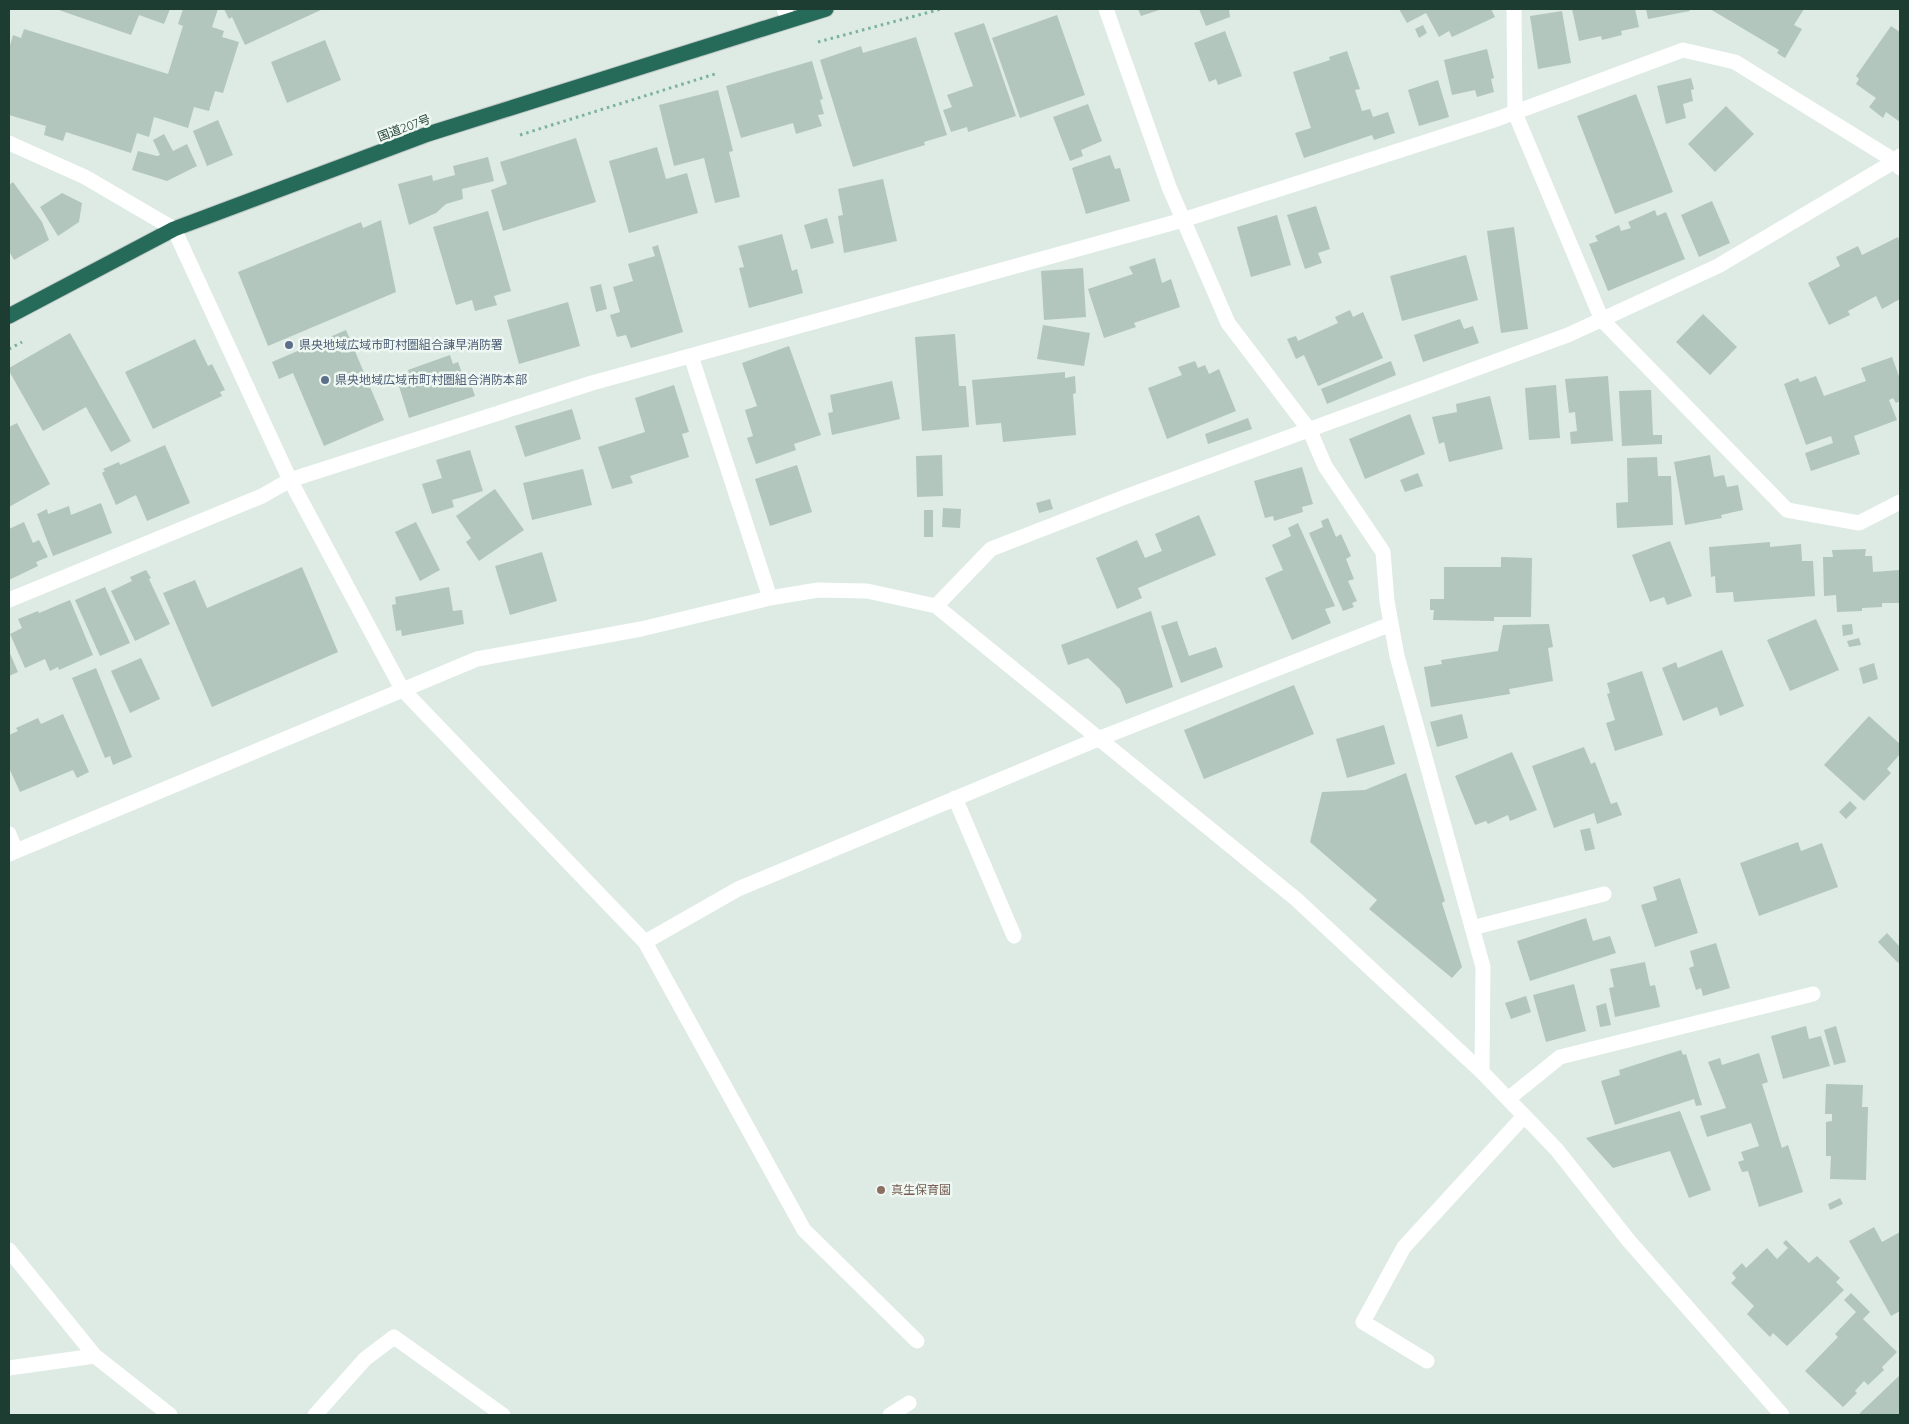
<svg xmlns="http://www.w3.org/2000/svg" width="1909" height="1424" font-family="Quicksand,'Noto Sans JP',sans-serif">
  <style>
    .building { fill: #b2c6bd }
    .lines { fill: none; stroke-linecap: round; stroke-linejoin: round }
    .highway-casing { stroke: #c0c8c6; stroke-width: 17 }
    .path { stroke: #7ab29d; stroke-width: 3; stroke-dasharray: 2.5 4; stroke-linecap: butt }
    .minor { stroke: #fff; stroke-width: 15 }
    .highway { stroke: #266b59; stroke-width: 15 }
    .service-dot { fill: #5c6f8a; stroke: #eef7f2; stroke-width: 2 }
    .education-dot { fill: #8d6e63; stroke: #eef7f2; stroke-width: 2 }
    .labels { text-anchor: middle; stroke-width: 5; stroke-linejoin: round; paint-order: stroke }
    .street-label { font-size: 12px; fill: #1d3c32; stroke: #eef7f2 }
    .service-label { font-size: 12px; fill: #4e5e75; stroke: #eef7f2; text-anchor: start }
    .education-label { font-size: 12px; fill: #785e54; stroke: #eef7f2; text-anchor: start }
  </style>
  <rect width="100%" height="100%" fill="#ddebe4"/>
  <path class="building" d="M56 9H170L164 24 139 15 131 35Z
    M183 9H218L212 27 224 31 222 37 239 42 223 93 215 91 209 111 194 107 188 128 154 117 149 137 137 133 131 153 66 132 63 141 44 135 46 126 9 115V49L13 35 21 38 24 29 168 74 183 26 178 24Z
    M224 9H323L245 45 232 17 229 19Z
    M1138 9H1162L1141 16Z
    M1199 9H1229L1230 17 1206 26Z
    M1399 9H1491L1495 17 1452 37 1449 31 1439 37 1426 13 1407 23Z
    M1572 9H1635L1639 27 1621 31 1622 35 1602 40 1601 36 1579 41Z
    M1646 9H1689L1690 11 1648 19Z
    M1710 9H1804L1794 25 1802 29 1785 58 1777 53 1779 50Z
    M1562 11 1571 63 1538 69 1530 16Z
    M1057 15 1085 95 1020 118 992 38Z
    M984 23 1016 116 968 132 967 127 951 132 943 110 952 107 947 95 973 86 954 33Z
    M1423 25 1427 33 1419 38 1415 29Z
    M1891 26 1900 32V122L1886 112 1883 118 1869 107 1876 98 1856 84 1859 79 1856 76Z
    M1225 31 1242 76 1218 85 1216 79 1209 82 1194 43Z
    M916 37 947 135 924 142 925 145 853 167 820 60 861 46 863 53Z
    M325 40 341 80 287 103 271 62Z
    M1487 49 1494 78 1491 79 1494 92 1477 97 1475 90 1452 95 1444 60Z
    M1347 51 1360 89 1355 90 1362 111 1370 109 1373 117 1388 112 1395 133 1374 140 1372 135 1304 158 1295 133 1311 128 1293 72 1330 60 1329 57Z
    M812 61 823 99 820 100 824 114 818 115 822 126 796 134 793 123 741 138 726 86Z
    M1691 78 1694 89 1691 90 1693 101 1683 104 1686 118 1666 124 1657 86Z
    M1438 80 1449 117 1419 126 1408 90Z
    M718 90 733 151 729 152 740 197 715 203 704 158 674 166 659 105Z
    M1636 94 1673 192 1615 214 1577 116Z
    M1088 104 1102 141 1081 150 1083 156 1070 161 1053 117Z
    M1726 106 1754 134 1715 172 1688 144Z
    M218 120 233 155 207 166 193 131Z
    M164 134 173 151 187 144 197 166 167 181 132 170 138 151 157 156 160 155 153 140Z
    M576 138 596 202 503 231 491 190 507 184 500 162Z
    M657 147 666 179 687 173 698 213 629 233 609 161Z
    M1110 155 1115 169 1120 168 1130 201 1086 214 1072 168Z
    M488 157 494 181 462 189 463 199 446 204 436 213 409 225 398 184 432 175 433 181 455 175 453 166Z
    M883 179 897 241 844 253 838 216 843 215 838 189Z
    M13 182 42 222 49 240 14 260 9 251V185Z
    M62 193 82 203 79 222 58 236 40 207Z
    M1712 201 1730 243 1699 257 1681 215Z
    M1316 206 1330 249 1318 253 1322 263 1305 269 1287 215Z
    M1655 210 1657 216 1666 212 1685 259 1608 291 1589 244 1598 241 1595 236 1619 225 1621 231 1631 228 1628 222Z
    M488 211 511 291 494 296 497 305 475 311 472 300 456 305 433 227Z
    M1277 215 1291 265 1251 277 1237 227Z
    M827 218 834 243 811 249 804 225Z
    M381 220 396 292 268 346 238 272 361 222 363 228Z
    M1514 227 1528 329 1501 333 1487 231Z
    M782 234 792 271 797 269 803 293 749 308 739 268 744 267 738 246Z
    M1898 237 1900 242V299L1882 309 1876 296 1848 311 1850 315 1829 325 1808 283 1840 266 1836 257 1858 246 1862 255Z
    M658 245 683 332 631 348 626 335 617 337 610 315 620 312 613 287 633 281 628 264 655 256 652 247Z
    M1466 255 1478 300 1402 321 1390 276Z
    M1155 258 1162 283 1171 279 1180 307 1134 323 1136 327 1104 338 1088 289 1133 274 1129 267Z
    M1083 268 1086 317 1044 320 1041 271Z
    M601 284 607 309 596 312 590 287Z
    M568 302 580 346 519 364 507 320Z
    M1350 310 1353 317 1363 312 1383 358 1318 386 1304 355 1296 359 1287 339 1296 336 1298 341 1338 323 1335 317Z
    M1703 314 1737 347 1710 375 1676 342Z
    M1460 319 1464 329 1473 326 1479 343 1423 362 1414 335Z
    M1043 325 1090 333 1084 366 1037 359Z
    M346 330 384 420 324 446 293 373 279 379 272 362Z
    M70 333 131 441 111 452 86 407 43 431 9 371V368Z
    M955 334 959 386H966L969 427 922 431 915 337Z
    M195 339 208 366 212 364 225 390 220 392 222 396 153 429 125 372Z
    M789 346 821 435 794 444 796 450 756 464 747 438 753 436 745 410 757 406 742 363Z
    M450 355 453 364 458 362 463 376 468 375 475 396 409 418 398 383 411 379 408 370Z
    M1892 357 1900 379V401L1896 403 1893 398 1889 400 1897 420 1854 436 1860 454 1811 471 1805 453 1833 443 1831 436 1806 445 1784 384 1798 378 1800 382 1816 376 1824 396 1866 381 1861 368Z
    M1195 361 1198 368 1205 365 1209 374 1219 369 1236 411 1167 439 1148 388 1182 375 1178 367Z
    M1391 361 1396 375 1327 404 1321 389Z
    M1065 372V378L1075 376 1076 393 1073 394 1076 435 1003 442 1001 423 976 425 972 380Z
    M1608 376 1613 441 1571 444 1570 432 1577 431 1575 412 1569 413 1565 379Z
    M892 381 900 419 832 435 828 413 833 412 830 395Z
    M674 385 689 432 682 434 689 457 630 476 633 483 612 489 598 447 645 432 635 398Z
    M1556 385 1560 438 1529 440 1525 388Z
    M1651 390 1653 435H1662V444L1622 446 1619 391Z
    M1490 396 1503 449 1449 462 1444 442 1439 444 1432 417 1457 412 1456 404Z
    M572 409 581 439 525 457 515 426Z
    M1410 414 1425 454 1365 479 1349 439Z
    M1248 418 1252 429 1208 444 1205 434Z
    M17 423 50 484 9 507V427Z
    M165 445 190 503 147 521 136 495 116 505 102 473 105 471 103 469 119 462 120 465Z
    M470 450 483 491 452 500 454 507 432 514 422 484 442 478 436 460Z
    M942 455 943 496 917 497 916 456Z
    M1710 455 1714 477 1724 475 1727 487 1738 485 1743 510 1721 515 1722 518 1685 525 1674 462Z
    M1657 457 1658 476H1671L1673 525 1617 528 1616 503 1628 502 1627 458Z
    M797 465 812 512 770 526 755 479Z
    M1302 467 1313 504 1302 507 1303 512 1274 521 1273 516 1265 518 1254 481Z
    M583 469 592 505 532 520 523 483Z
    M1418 473 1423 486 1405 492 1400 480Z
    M495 489 524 530 479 561 466 542 471 538 456 516Z
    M1050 499 1053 509 1039 513 1036 503Z
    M101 503 112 533 53 556 37 514 47 509 48 514 69 506 71 515Z
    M943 508 961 509 960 528 942 527Z
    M924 510H933V537H924Z
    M1199 515 1216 555 1138 588 1142 598 1117 609 1096 558 1137 540 1145 558 1162 551 1155 534Z
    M1328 518 1336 537 1341 534 1351 556 1346 559 1354 579 1348 581 1357 601 1352 603 1354 607 1343 611 1309 533 1323 527 1321 521Z
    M24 522 33 543 39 540 48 557 36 562 38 566 9 580V529Z
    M416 522 440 570 420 581 395 532Z
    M1298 523 1335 606 1325 609 1331 623 1292 640 1265 578 1283 570 1272 545 1291 536 1288 528Z
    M1670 541 1692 596 1667 605 1664 597 1650 602 1632 555Z
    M1770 542V547L1801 544 1802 561H1813L1815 596 1734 602 1733 592 1716 593 1715 576 1711 577 1709 547Z
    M1866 549 1865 556H1872L1873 572 1900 570V603H1882V607L1862 608V611L1837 612 1836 595 1824 596 1823 557H1833L1832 550Z
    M542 552 557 601 510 615 495 566Z
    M1501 557 1532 558 1531 617H1494V621L1433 620 1434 610H1430V599H1444V567H1501Z
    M302 567 338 652 212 707 163 593 195 580 207 608Z
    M146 570 151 578 149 579 170 624 135 641 111 591 132 581 130 577Z
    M105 587 130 643 100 656 75 600Z
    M449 587 453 611 462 610 464 624 402 636 401 630 396 631 392 605 396 604 395 597Z
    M70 600 93 655 59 670 58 667 50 671 45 659 25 668 10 634 22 628 18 619 38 611 39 613Z
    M1151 611 1173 687 1126 704 1120 689 1088 658 1068 665 1061 645Z
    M1816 619 1839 670 1790 691 1767 640Z
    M1177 621 1189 656 1216 647 1223 667 1181 683 1161 626Z
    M1549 624 1553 647 1548 648 1553 681 1509 689 1510 694 1431 707 1424 667 1442 664 1441 660 1498 651 1503 625Z
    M1852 624 1853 634 1843 636 1842 625Z
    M1859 638 1861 645 1849 647 1847 641Z
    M1722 650 1744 706 1720 716 1717 707 1683 721 1662 668 1676 662 1678 668Z
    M9 651 18 672 9 676Z
    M141 658 160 699 130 713 111 671Z
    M1874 663 1878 679 1863 684 1859 668Z
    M96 668 132 757 113 765 110 756 105 758 72 678Z
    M1642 671 1663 735 1615 751 1606 723 1615 720 1607 694 1610 693 1607 683Z
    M1294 685 1314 734 1204 779 1184 730Z
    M63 714 89 772 77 778 73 770 20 792 9 768V735L18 731 16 728 38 718 41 724Z
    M1462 714 1468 738 1437 747 1430 722Z
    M1869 716 1900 744V754L1887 769 1891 773 1864 801 1824 765Z
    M1384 725 1395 764 1347 778 1336 739Z
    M1584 747 1591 764 1595 762 1611 804 1617 802 1622 815 1597 824 1594 813 1554 828 1532 766Z
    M1512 752 1537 810 1510 821 1508 815 1488 824 1486 821 1475 825 1455 776Z
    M1406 773 1445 901 1442 903 1462 967 1452 978 1369 909 1377 900 1310 842 1322 792 1365 790Z
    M1850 801 1857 808 1846 819 1839 812Z
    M1590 828 1595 849 1585 851 1580 830Z
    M1798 842 1801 851 1822 843 1838 887 1759 916 1740 863Z
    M1680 878 1698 933 1655 947 1641 905 1657 900 1653 887Z
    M1586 918 1593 941 1610 936 1616 953 1530 981 1517 941Z
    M1887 933 1900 947V961L1898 963 1878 942Z
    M1716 943 1730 988 1703 996 1701 988 1696 990 1689 968 1694 966 1690 951Z
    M1645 962 1650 986 1655 985 1660 1007 1615 1017 1609 988 1614 987 1610 969Z
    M1574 984 1586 1031 1546 1042 1533 995Z
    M1526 996 1531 1012 1511 1019 1505 1003Z
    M1606 1003 1611 1025 1600 1027 1596 1006Z
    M1806 1026 1809 1039 1821 1036 1830 1066 1783 1079 1771 1036Z
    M1836 1026 1846 1062 1834 1065 1824 1030Z
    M1681 1050 1683 1055 1686 1054 1702 1105 1696 1106 1694 1099 1615 1125 1601 1081 1620 1075 1619 1070Z
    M1759 1053 1768 1082 1762 1084 1782 1148 1788 1145 1803 1192 1759 1207 1748 1171 1742 1172 1738 1162 1744 1160 1741 1152 1759 1146 1751 1123 1707 1137 1700 1116 1726 1108 1708 1062 1720 1058 1722 1065Z
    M1826 1084 1863 1085 1862 1107H1868L1866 1180 1830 1179 1831 1156H1826V1122L1832 1121V1114H1825Z
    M1680 1111 1711 1190 1689 1198 1670 1151 1613 1168 1586 1138Z
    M1840 1198 1843 1204 1830 1210 1828 1204Z
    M1874 1227 1882 1242 1900 1232V1311L1891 1316 1849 1241Z
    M1786 1240 1809 1263 1817 1256 1840 1278 1836 1282 1844 1290 1787 1346 1773 1333 1770 1337 1747 1314 1754 1306 1731 1283 1736 1278 1732 1273 1742 1263 1746 1268 1767 1248 1777 1259 1788 1248 1783 1243Z
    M1851 1293 1870 1312 1863 1319 1897 1352 1882 1367 1884 1370 1868 1385 1864 1381 1855 1391 1857 1393 1843 1407 1805 1371 1838 1337 1835 1334 1856 1312 1844 1300Z
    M1900 1375V1415H1860L1859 1414Z"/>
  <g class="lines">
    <defs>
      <path id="highway" d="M9 316 174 229 428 134 826 9"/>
    </defs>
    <use href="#highway" class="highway-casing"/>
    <path class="path" d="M818 42 941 9
      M520 135 715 74
      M9 349 22 342"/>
    <path class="minor" d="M784 9 789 20
      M1106 9 1169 187 1228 323 1310 431 1325 466 1383 552 1387 601 1397 656 1483 967 1482 1072
      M1514 9 1515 113 1602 320 1787 510 1859 523 1900 502
      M9 143 85 177 174 229 290 480 402 689 645 942 804 1230 917 1341
      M691 356 770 598
      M9 600 262 496 290 480 592 383 1183 220 1494 120 1683 50 1735 62 1895 161 1900 168
      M936 606 991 549 1125 497 1568 335 1718 266 1895 161 1900 156
      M955 798 1014 936
      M9 834 16 851
      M9 854 477 659 641 629 770 598 818 590 867 591 936 606 1296 899 1482 1072 1557 1150 1629 1241 1782 1415
      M1472 928 1604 894
      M645 942 738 889 1098 739 1391 624
      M1508 1099 1560 1057 1813 994
      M9 1250 95 1356 170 1415
      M1427 1361 1363 1322 1404 1247 1524 1116
      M9 1368 95 1356
      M315 1415 365 1359 394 1337 503 1415
      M890 1415 909 1403"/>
    <use href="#highway" class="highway"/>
  </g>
  <g class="service-dot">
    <circle cx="289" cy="345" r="5"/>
    <circle cx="325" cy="380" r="5"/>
  </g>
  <circle class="education-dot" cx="881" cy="1190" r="5"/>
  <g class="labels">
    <g class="street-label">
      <text transform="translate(404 128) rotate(-20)" y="4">国道207号</text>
    </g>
    <g class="service-label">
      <text x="299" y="349">県央地域広域市町村圏組合諌早消防署</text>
      <text x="335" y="384">県央地域広域市町村圏組合消防本部</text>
    </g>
    <g class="education-label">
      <text x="891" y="1194">真生保育園</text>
    </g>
  </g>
  <rect width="1909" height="1424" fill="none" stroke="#1d3c32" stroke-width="20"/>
</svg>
